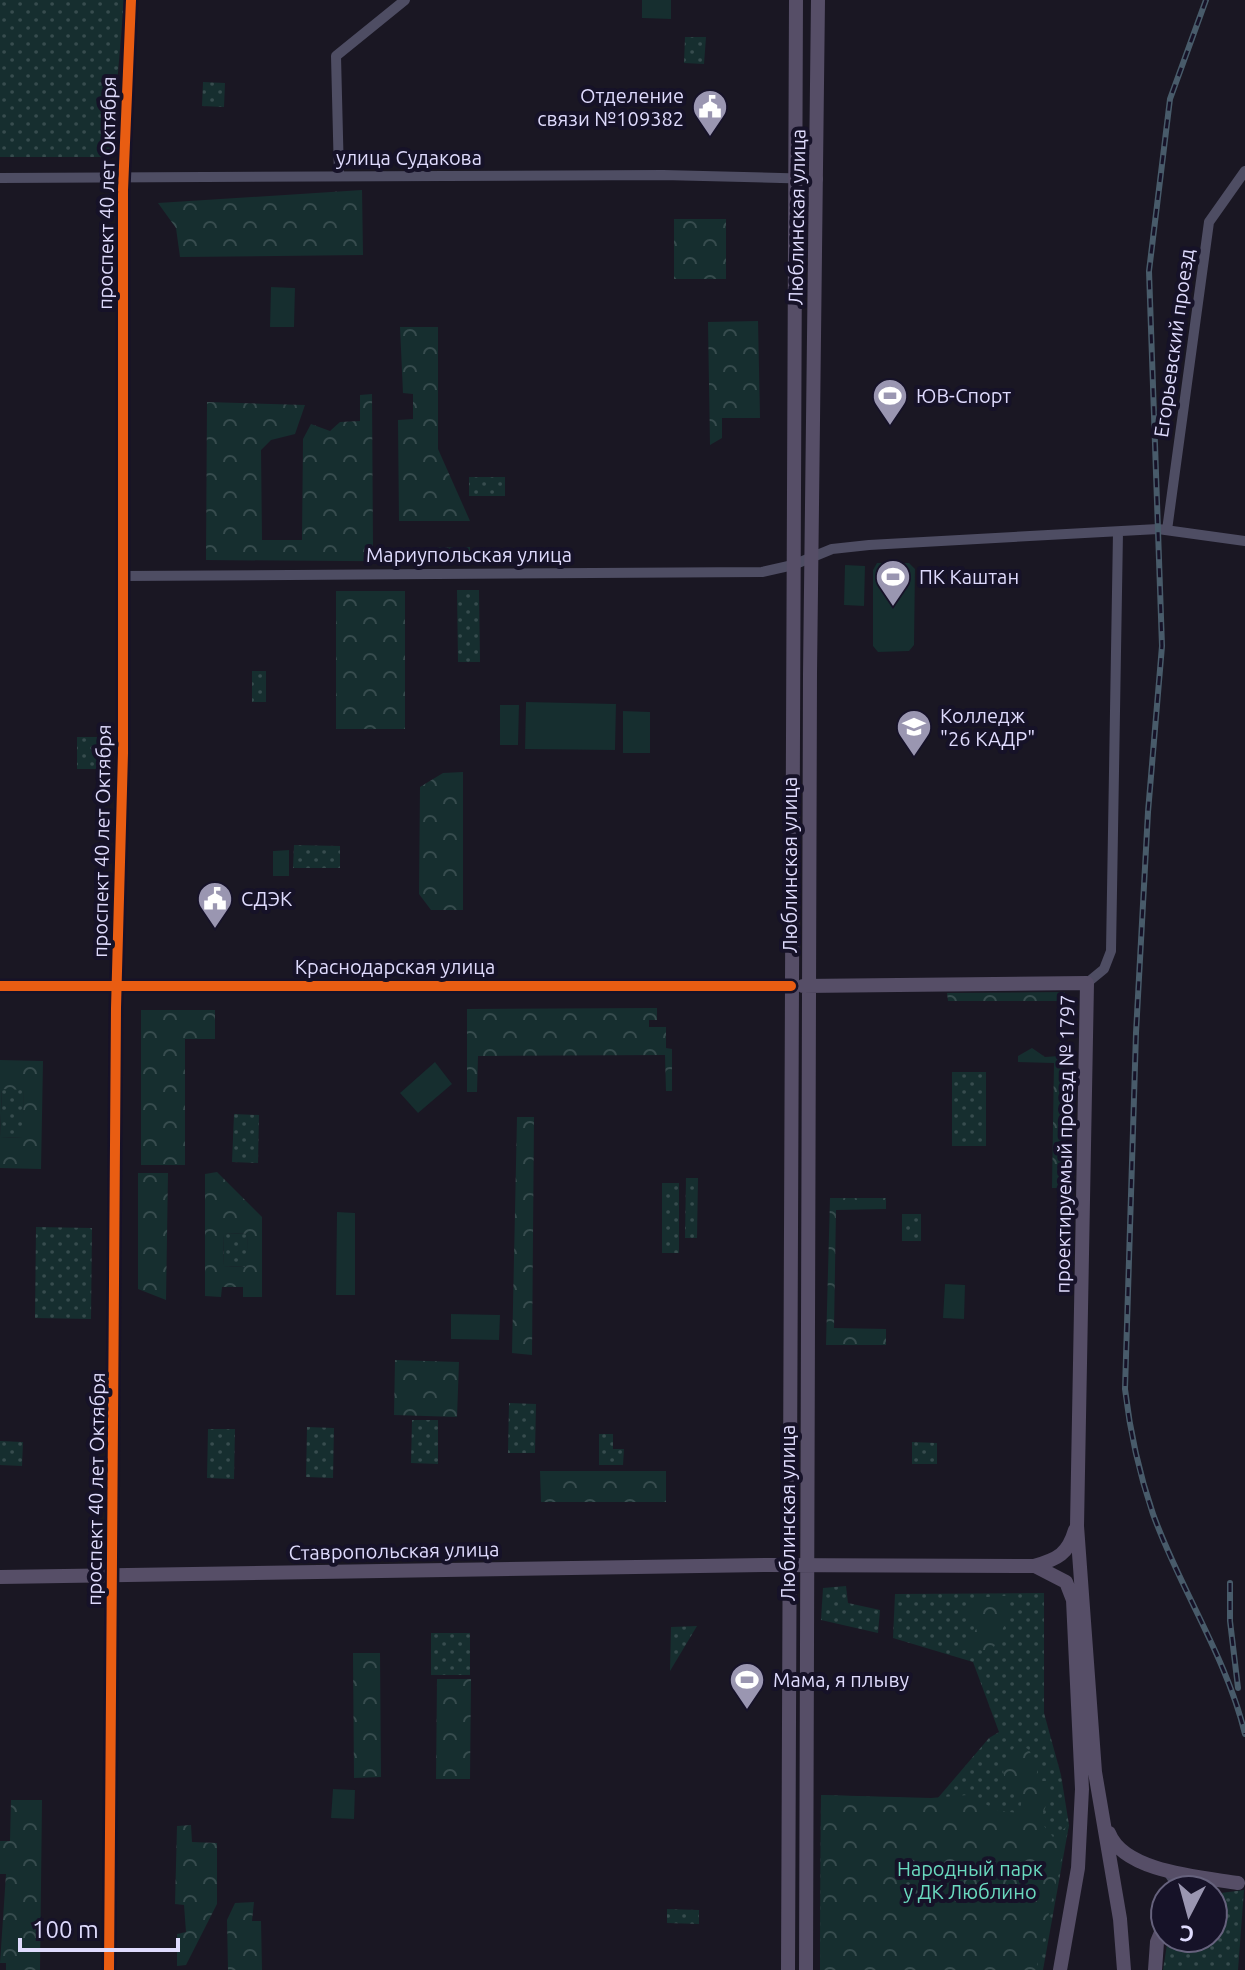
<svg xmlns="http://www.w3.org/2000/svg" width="1245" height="1970" font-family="Ubuntu,sans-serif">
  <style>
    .green { fill: url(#green-dots) }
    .forest { fill: url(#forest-crowns); fill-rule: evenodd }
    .pitch { fill: #162e2f }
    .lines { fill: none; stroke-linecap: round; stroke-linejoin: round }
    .minor { stroke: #4e4d63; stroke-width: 10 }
    .major { stroke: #564e67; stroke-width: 14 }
    .rail-casing { stroke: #485b6a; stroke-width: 6 }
    .rail { stroke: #161228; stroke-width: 3; stroke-dasharray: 9; stroke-linecap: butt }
    .cycleway-casing { stroke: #161228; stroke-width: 15 }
    .cycleway { stroke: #e95d12; stroke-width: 10 }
    .labels { text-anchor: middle; stroke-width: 8; stroke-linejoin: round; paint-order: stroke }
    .poi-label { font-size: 20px; fill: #dfdbfd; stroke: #161228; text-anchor: start }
    .street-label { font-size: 20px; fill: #dfdbfd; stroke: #161228 }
    .park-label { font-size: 20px; fill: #6adabf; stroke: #161228 }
  </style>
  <defs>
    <pattern id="green-dots" width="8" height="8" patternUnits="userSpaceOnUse" patternTransform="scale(2)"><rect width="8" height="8" fill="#162e2f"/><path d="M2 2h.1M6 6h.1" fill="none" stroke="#374c4e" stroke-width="1.8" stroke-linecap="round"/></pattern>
    <pattern id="forest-crowns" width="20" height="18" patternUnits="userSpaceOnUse" patternTransform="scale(2)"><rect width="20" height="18" fill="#162e2f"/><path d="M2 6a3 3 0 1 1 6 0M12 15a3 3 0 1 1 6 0" fill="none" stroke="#374c4e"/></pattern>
  </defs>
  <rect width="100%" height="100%" fill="#1a1723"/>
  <path class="green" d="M0 0H124L111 157H0Z
    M685 37H706L704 64 684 63Z
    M203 82 225 83 224 107 202 106Z
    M469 477H505V496H469Z
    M457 590H479L480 662H458Z
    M252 671H266V702H252Z
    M77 737H97L98 769H77Z
    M294 845 340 846V868H293Z
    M952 1072H986V1146H952Z
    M2 1089H24L23 1138 0 1137Z
    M234 1114 259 1115 258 1163 232 1162Z
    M686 1178H698L697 1238H685Z
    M662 1183H679V1253H662Z
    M902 1214H921V1241H902Z
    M36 1227 92 1228 91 1319 35 1318Z
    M224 1233 248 1234 247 1267 223 1266Z
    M509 1403 536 1404 535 1453H508Z
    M412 1420H438V1464L411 1463Z
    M307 1427 334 1428 333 1478 306 1477Z
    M208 1429H235L234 1479 207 1478Z
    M599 1434H613V1449H624L623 1465H599Z
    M0 1441 23 1442 22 1466 0 1465Z
    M912 1442 937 1443V1464H912Z
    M846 1586 848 1603 880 1610 878 1633 821 1620 823 1588Z
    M1044 1593V1713L1061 1775 1069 1825 1043 1970H820L821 1795 937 1799 989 1738 999 1732 973 1662 893 1638 895 1594Z
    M697 1626 670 1671 671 1627Z
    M431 1633H470V1675H431Z
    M1244 1890 1238 1970H1163L1168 1938H1213V1894Z
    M667 1909 699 1910V1924L667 1923Z"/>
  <path class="forest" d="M362 190 363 255 180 257 176 228 158 203Z
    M674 219H726V279H674Z
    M758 321 760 418H722V438L710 445 708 322Z
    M400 327H438V449L470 521H399L398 420 413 419V394L403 393Z
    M372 394 373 549 470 547V562L206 560 207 402 305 405 295 434 271 440 261 450 262 540H302L303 439 311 424 330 431 340 422 360 421V395Z
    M336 591H405V729H336Z
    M463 772V910H431L419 894 420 787 443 773Z
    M1065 992 1066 1188H1052L1054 1063 1018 1062V1056L1032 1048 1045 1057 1060 1056V1001H948L947 993Z
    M657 1008V1020H649V1027H666V1048L672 1049V1091H666L665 1055 478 1056 477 1092H467V1009Z
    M141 1010H215V1039H185V1165H141Z
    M0 1060 43 1061 41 1169 0 1168ZM2 1089 24 1090 22 1138 0 1137Z
    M517 1117H534L532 1355 512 1353Z
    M217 1172 262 1217V1297H243V1287H222L221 1297 205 1296V1174ZM224 1233 248 1234 246 1267 223 1266Z
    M138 1173H168L166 1300 138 1289Z
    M830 1198H886V1209L836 1210 834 1328 886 1329V1345H826Z
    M395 1360 459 1362 457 1417 394 1415Z
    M540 1471H666V1502H541Z
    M1010 1595 1008 1618 991 1653 966 1646 979 1624 968 1613 976 1598Z
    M353 1653H380L381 1777 354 1778Z
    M437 1679H471L470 1779H436Z
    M1017 1744 1028 1749 1038 1764 1036 1781H1048L1051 1793 1040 1821 1053 1837 1069 1825 1036 1970H820L821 1795 931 1798 967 1795 999 1811 1020 1813 1022 1795 1005 1782 1002 1763ZM904 1865 946 1868 945 1897 902 1894Z
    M11 1800H42L40 1970H6V1963H0L6 1874H0V1841H10Z
    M191 1825 192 1842 217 1843V1904L186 1965 177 1966V1934L186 1932 184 1905 175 1904 177 1826Z
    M254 1902 252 1921H261L262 1970H228L227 1920 235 1903Z"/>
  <path class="pitch" d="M642 0H671V19L642 18Z
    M271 287 295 288 294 327H270Z
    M877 563H909L915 569 914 645 909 651 878 652 873 646V570Z
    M845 565 865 566 864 606 844 605Z
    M526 702 616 704 615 750 525 749Z
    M500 705H519L518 745H500Z
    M623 711 650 712V753H623Z
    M289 850V876H273V851Z
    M435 1062 452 1084 418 1113 400 1093Z
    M337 1212 355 1213V1295H336Z
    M945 1284 965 1285 964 1319 943 1318Z
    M451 1314 500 1315 499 1340 451 1339Z
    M333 1789 355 1790 354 1819 331 1818Z"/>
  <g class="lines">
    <path class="minor" d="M339 176 336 56 405 0
      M0 178 663 175 818 179
      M1167 530 1209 222 1245 171
      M123 576 762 572 793 565 832 549 869 545 1158 529 1245 541
      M1087 983 1104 969 1111 951 1118 532
      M0 986H791
      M1168 1872 1180 1890
      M109 1970 116 1008 123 753V190L131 0"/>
    <path class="major" d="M803 986 1087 983 1077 1526 1095 1772 1120 1919 1124 1970
      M1035 1566 1066 1582 1073 1600 1082 1789 1078 1868 1060 1970
      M0 1577 766 1565 1034 1566C1058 1559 1068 1554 1075 1530
      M1109 1833C1124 1872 1201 1877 1238 1883
      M788 1970 796 0
      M806 1970 810 674 818 0
      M1155 1970 1157 1942 1165 1923"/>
    <defs>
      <path id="rail" d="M1206 0 1170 99 1149 271 1162 646 1148 812 1136 1033 1125 1389C1130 1432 1139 1473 1153 1514 1180 1589 1226 1656 1245 1734
        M1230 1583V1621L1238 1688"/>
    </defs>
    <use href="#rail" class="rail-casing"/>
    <use href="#rail" class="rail"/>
    <defs>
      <path id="cycleway" d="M0 986H791
        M109 1970 116 1008 123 753V190L131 0"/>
    </defs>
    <use href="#cycleway" class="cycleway-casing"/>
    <use href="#cycleway" class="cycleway"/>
  </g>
  <defs>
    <symbol id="civic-pin" viewBox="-11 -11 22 30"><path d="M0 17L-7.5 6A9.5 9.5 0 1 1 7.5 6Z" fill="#9a96b1" stroke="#161228"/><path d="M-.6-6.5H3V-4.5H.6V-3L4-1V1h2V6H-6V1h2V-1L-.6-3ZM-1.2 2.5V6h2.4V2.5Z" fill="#fff"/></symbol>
    <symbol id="stadium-pin" viewBox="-11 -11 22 30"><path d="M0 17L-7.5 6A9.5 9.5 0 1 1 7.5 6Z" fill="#9a96b1" stroke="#161228"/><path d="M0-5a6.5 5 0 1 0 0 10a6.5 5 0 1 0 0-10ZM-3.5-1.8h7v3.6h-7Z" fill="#fff"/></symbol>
    <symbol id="university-pin" viewBox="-11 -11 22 30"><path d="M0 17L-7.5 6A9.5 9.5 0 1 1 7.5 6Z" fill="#9a96b1" stroke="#161228"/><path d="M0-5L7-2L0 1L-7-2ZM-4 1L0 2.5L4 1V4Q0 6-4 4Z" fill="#fff"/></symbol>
  </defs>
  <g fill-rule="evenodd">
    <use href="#civic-pin" x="690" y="87" width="40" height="54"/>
    <use href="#stadium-pin" x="870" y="376" width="40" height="54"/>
    <use href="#stadium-pin" x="873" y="557" width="40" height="54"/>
    <use href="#university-pin" x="894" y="707" width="40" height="54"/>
    <use href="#civic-pin" x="195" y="879" width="40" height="54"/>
    <use href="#stadium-pin" x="727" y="1660" width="40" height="54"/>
  </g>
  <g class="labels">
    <g class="poi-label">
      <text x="684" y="103" text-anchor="end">Отделение<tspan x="684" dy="23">связи №109382</tspan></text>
      <text x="916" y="403">ЮВ-Спорт</text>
      <text x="919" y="584">ПК Каштан</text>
      <text x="940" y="723">Колледж<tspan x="940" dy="23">"26 КАДР"</tspan></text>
      <text x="241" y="906">СДЭК</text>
      <text x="773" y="1687">Мама, я плыву</text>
    </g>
    <g class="street-label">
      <text x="409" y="165">улица Судакова</text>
      <text transform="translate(107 193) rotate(-89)" y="7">проспект 40 лет Октября</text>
      <text transform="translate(797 217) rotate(-89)" y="7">Люблинская улица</text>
      <text transform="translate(1174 343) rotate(-82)" y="7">Егорьевский проезд</text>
      <text x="469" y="562">Мариупольская улица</text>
      <text transform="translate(102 841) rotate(-89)" y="7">проспект 40 лет Октября</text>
      <text transform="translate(790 865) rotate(-90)" y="7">Люблинская улица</text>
      <text x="395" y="974">Краснодарская улица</text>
      <text transform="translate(1065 1144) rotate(-89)" y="7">проектируемый проезд № 1797</text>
      <text transform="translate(96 1489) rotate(-89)" y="7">проспект 40 лет Октября</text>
      <text transform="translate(788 1513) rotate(-90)" y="7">Люблинская улица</text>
      <text transform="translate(394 1551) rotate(-1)" y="7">Ставропольская улица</text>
    </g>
    <g class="park-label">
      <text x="970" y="1876">Народный парк<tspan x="970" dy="23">у ДК Люблино</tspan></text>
    </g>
  </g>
  <g transform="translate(1189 1914) rotate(186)"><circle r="38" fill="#161228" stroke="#66627d" stroke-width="2"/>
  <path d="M0-6L14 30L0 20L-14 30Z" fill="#9a96b1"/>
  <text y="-12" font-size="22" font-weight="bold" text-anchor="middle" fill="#dfdbfd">С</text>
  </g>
  <path d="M20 1938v12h158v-12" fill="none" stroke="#dfdbfd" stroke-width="4"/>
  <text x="32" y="1938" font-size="24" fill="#dfdbfd" stroke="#161228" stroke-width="6" paint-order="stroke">100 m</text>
</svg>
